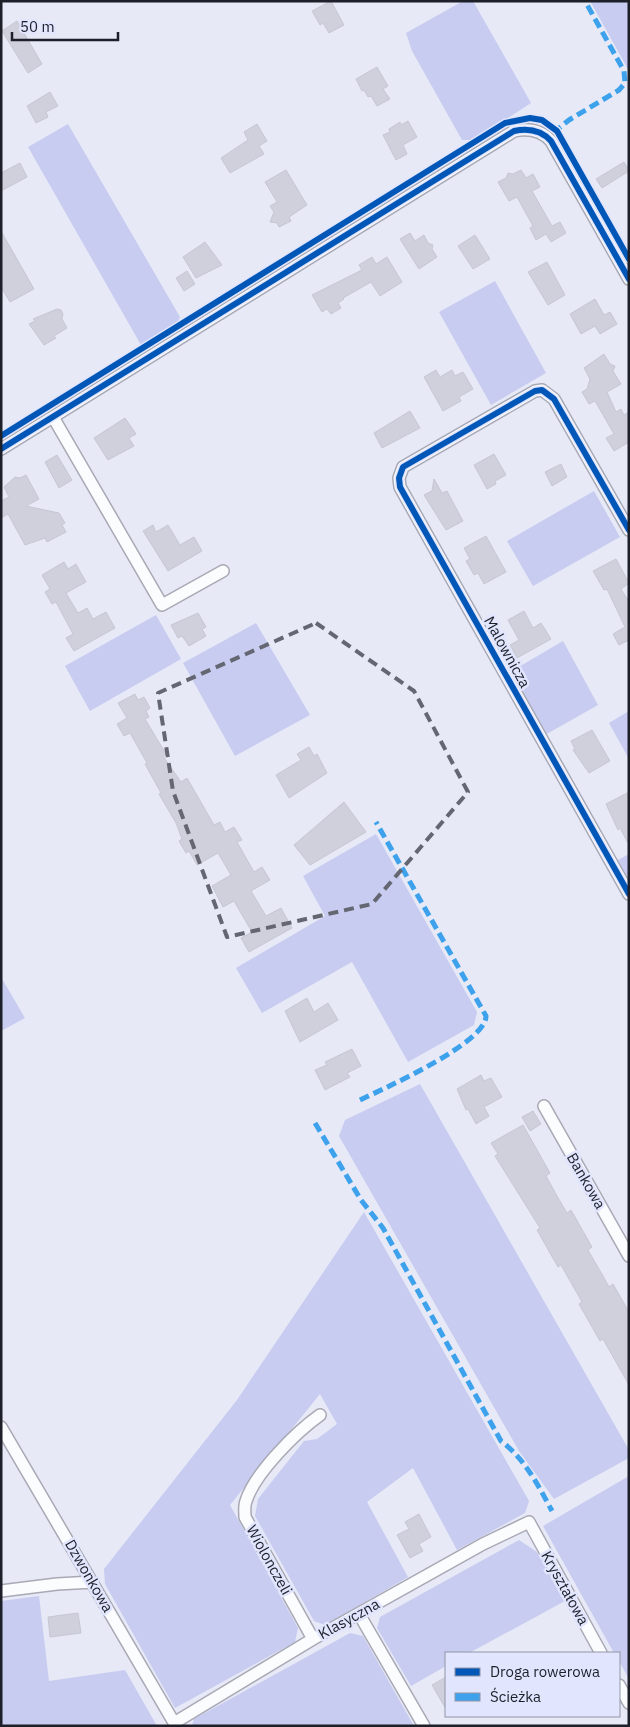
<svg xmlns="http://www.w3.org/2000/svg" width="630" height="1727" font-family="'IBM Plex Sans',sans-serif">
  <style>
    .green { fill: #c7ccf0 }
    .building { fill: #cfd0dc; stroke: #c5c7d3 }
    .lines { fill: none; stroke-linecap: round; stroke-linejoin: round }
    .street-casing { stroke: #a8a9b4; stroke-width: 14 }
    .street { stroke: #fbfcfe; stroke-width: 11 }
    .quiet { stroke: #3da2eb; stroke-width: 5; stroke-dasharray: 10 5; stroke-linecap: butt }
    .cycleway-casing { stroke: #e1e5fd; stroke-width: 9 }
    .cycleway { stroke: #0057b8; stroke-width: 6 }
    .marked { fill: none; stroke: #646671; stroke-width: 4; stroke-dasharray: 10 6; stroke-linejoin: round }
    .labels { text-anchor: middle; stroke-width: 5; stroke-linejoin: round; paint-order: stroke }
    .street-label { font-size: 15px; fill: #1d1f29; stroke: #e1e5fd }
  </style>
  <rect width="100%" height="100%" fill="#e7e9f7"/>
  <path class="green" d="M463 1H473L531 103 474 140H462L412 51 406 33Z
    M590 1H629V71Z
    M68 124 180 317 176 325 141 345 28 147Z
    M495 281 546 373 491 405 439 312Z
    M594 491 620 537 533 586 507 541Z
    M156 615 181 659 90 711 65 666Z
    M256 623 310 715 235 756 183 663Z
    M563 641 598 705 545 735 510 672Z
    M629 711V759L609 723Z
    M376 834 477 1012 474 1025 408 1062 352 962 262 1013 236 968 325 916 303 876Z
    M629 854V884L616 861Z
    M1 977 25 1018 1 1031Z
    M420 1084 629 1450V1458L554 1499 519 1451 339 1136 345 1120Z
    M364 1212 529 1501 525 1513 457 1550 413 1468 367 1502 408 1577 325 1625 314 1621 255 1516 258 1499 304 1441 317 1439 337 1424 320 1394 230 1505 298 1628 295 1642 175 1708 105 1584 104 1569 237 1400Z
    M629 1476V1679L619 1661V1653H614L543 1526Z
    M519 1540 537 1552 565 1601 469 1653H446V1666L411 1686 377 1628 380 1617Z
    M39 1596 49 1681 125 1670 157 1726H1V1601Z
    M350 1633 363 1636 414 1726H192L194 1719Z"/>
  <path class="building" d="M331 1 344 25 329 33 323 23 320 25 312 11Z
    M17 21 42 64 28 73 2 31Z
    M377 67 388 86 383 89 390 99 377 106 371 96 368 97 364 90 362 91 356 79Z
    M50 92 58 106 46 112 48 117 36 123 27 106Z
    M408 121 417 137 403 145 407 154 396 160 383 135 390 132 389 129 400 122 401 125Z
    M257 124 267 141 259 146 264 154 230 173 221 158 248 140 244 132Z
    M624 162 629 171 602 188 596 179Z
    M20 163 27 177 1 191V173Z
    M286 170 307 205 289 217 291 221 279 227 277 223 270 222 274 212 270 206 277 202 265 182Z
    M521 170 526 178 533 174 540 187 532 191 552 226 560 222 566 233 551 242 546 234 536 240 530 228 533 226 517 197 509 201 498 182 506 178 508 173 513 174Z
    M1 231 34 289 10 302 1 287Z
    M410 233 415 241 424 235 428 243 433 245 432 249 437 257 419 269 400 239Z
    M475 235 490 259 473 269 458 246Z
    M205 242 222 265 196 278 183 257Z
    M372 257 376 264 387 257 402 282 380 296 371 282 343 298 344 299 338 303 341 308 331 314 327 309 322 312 312 295 362 270 359 265Z
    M547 262 565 295 548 305 528 272Z
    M187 271 195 284 184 291 176 278Z
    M595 299 604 315 610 312 617 324 600 334 595 326 581 334 570 314Z
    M57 309 61 310 63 314 62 319 67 328 54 336 56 338 44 345 29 324 35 321 33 319Z
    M604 354 610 364 615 366 613 371 621 384 607 392 616 412 621 409 624 415 629 412V442L614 451 606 438 614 434 595 401 589 404 582 392 587 389 590 379 584 368Z
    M436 370 440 377 452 370 455 376 463 372 473 389 459 397 461 401 443 411 424 377Z
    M410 411 420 428 382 448 374 433Z
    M125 418 136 434 129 438 134 446 108 460 94 438Z
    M494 454 506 475 495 481 496 484 487 489 474 465Z
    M57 455 72 480 59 488 45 462Z
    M561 464 567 477 552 486 545 472Z
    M26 475 39 499 26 506 59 513 65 523 62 525 66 532 47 542 45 538 25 545 8 514 1 518V501L9 497 4 487 15 477 20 478Z
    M434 479 442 493 447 491 463 521 446 530 424 495 432 491Z
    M153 525 156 532 168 525 180 545 194 537 202 551 168 571 143 531Z
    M486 536 506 572 484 584 478 573 474 575 466 561 470 559 464 548Z
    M616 559 629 583 621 589 629 602V640L619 645 613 634 625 627 607 589 604 590 593 571Z
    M64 562 68 569 76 564 86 582 66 593 78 613 87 608 93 619 106 612 115 628 74 651 66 638 73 634 56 602 52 604 45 592 50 589 42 575Z
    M524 611 533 628 541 623 551 639 517 658 510 645 519 640 508 620Z
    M198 613 206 627 202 629 206 636 189 646 182 636 178 638 171 625Z
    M135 694 138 700 144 697 150 708 146 711 149 717 145 719 166 754 163 756 181 782 187 778 214 825 220 822 225 832 234 827 242 840 237 842 254 872 262 867 270 880 251 891 266 916 281 908 292 928 249 952 241 938 252 932 234 901 223 907 212 886 231 875 218 853 197 865 189 851 186 853 179 841 182 839 176 823 159 794 161 793 145 764 147 763 130 733 124 736 117 724 127 718 118 703Z
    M592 730 610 761 589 773 573 750 575 749 571 741Z
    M309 747 314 756 317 754 327 773 289 798 276 775 301 760 297 754Z
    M629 792V845L620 828 618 830 606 804Z
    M344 802 366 832 310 865 294 845Z
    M307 998 314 1012 328 1003 338 1020 300 1042 285 1011Z
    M352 1049 361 1066 347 1073 350 1077 325 1090 315 1070 327 1065 325 1062Z
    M481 1075 484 1081 491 1078 502 1097 484 1107 489 1116 476 1124 468 1109 466 1110 457 1089Z
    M533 1111 541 1124 530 1131 522 1117Z
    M523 1125 550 1173 546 1176 557 1196 567 1213 571 1210 592 1247 588 1250 603 1276 609 1287 613 1284 629 1312V1385L603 1339 600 1341 579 1304 582 1302 561 1265 558 1267 537 1230 540 1228 495 1156 498 1154 491 1143Z
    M419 1514 431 1537 419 1544 423 1551 410 1558 397 1535 409 1529 405 1522Z
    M78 1613 81 1633 50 1637 48 1617Z
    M446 1677V1709L432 1685Z"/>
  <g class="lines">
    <defs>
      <path id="street" d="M53 417 162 605 223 571
        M1 449 514 131C528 128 541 130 551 141L629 279
        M629 530 554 399 542 390 535 391 403 467 399 478 400 487 629 894
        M544 1106 629 1256
        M1 1427 176 1726
        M1 1591 57 1584 93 1582
        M359 1614 424 1726
        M313 1639 245 1517C245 1512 244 1506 246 1501 255 1473 296 1432 320 1415
        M619 1685 629 1703
        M174 1723 313 1639 483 1544 529 1522 601 1653"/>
    </defs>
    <use href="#street" class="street-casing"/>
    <use href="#street" class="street"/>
    <path class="quiet" d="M553 133 569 120 619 90 625 83 624 71 585 1
      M360 1100C385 1088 486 1043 486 1016L376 822
      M315 1123 361 1200 383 1228 501 1441C525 1459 538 1485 552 1511"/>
    <defs>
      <path id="cycleway" d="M1 436 505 123 530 118 542 120 557 131 629 259
        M1 449 514 131C528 128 541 130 551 141L629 279
        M629 530 554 399 542 390 535 391 403 467 399 478 400 487 629 894"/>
    </defs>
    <use href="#cycleway" class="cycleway-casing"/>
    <use href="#cycleway" class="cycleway"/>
  </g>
  <path class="marked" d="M316 623 414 691 468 792 372 904 227 937 173 791 158 693Z"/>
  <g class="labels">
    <g class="street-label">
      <text transform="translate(507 652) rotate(61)" y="5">Malownicza</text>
      <text transform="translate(586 1181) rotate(60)" y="5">Bankowa</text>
      <text transform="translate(269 1560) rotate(61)" y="5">Wiolonczeli</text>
      <text transform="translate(89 1576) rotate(60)" y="5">Dzwonkowa</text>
      <text transform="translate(565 1588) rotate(61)" y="5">Kryształowa</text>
      <text transform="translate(349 1619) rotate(-29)" y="5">Klasyczna</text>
    </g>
  </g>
  <rect width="630" height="1727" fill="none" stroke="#1d1f29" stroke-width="5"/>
  <rect x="445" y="1652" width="175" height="65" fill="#e1e5fd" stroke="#9396a8"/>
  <rect x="455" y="1668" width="25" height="8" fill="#0057b8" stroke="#9396a8"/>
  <text x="490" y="1677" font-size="15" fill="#1d1f29">Droga rowerowa</text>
  <rect x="455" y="1693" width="25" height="8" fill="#3da2eb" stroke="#9396a8"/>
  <text x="490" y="1702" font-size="15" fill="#1d1f29">Ścieżka</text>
  <path d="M12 32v8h106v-8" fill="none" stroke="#1d1f29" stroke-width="2.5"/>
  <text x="20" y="32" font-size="15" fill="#1d1f29" stroke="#e1e5fd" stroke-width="4" paint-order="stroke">50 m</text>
</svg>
